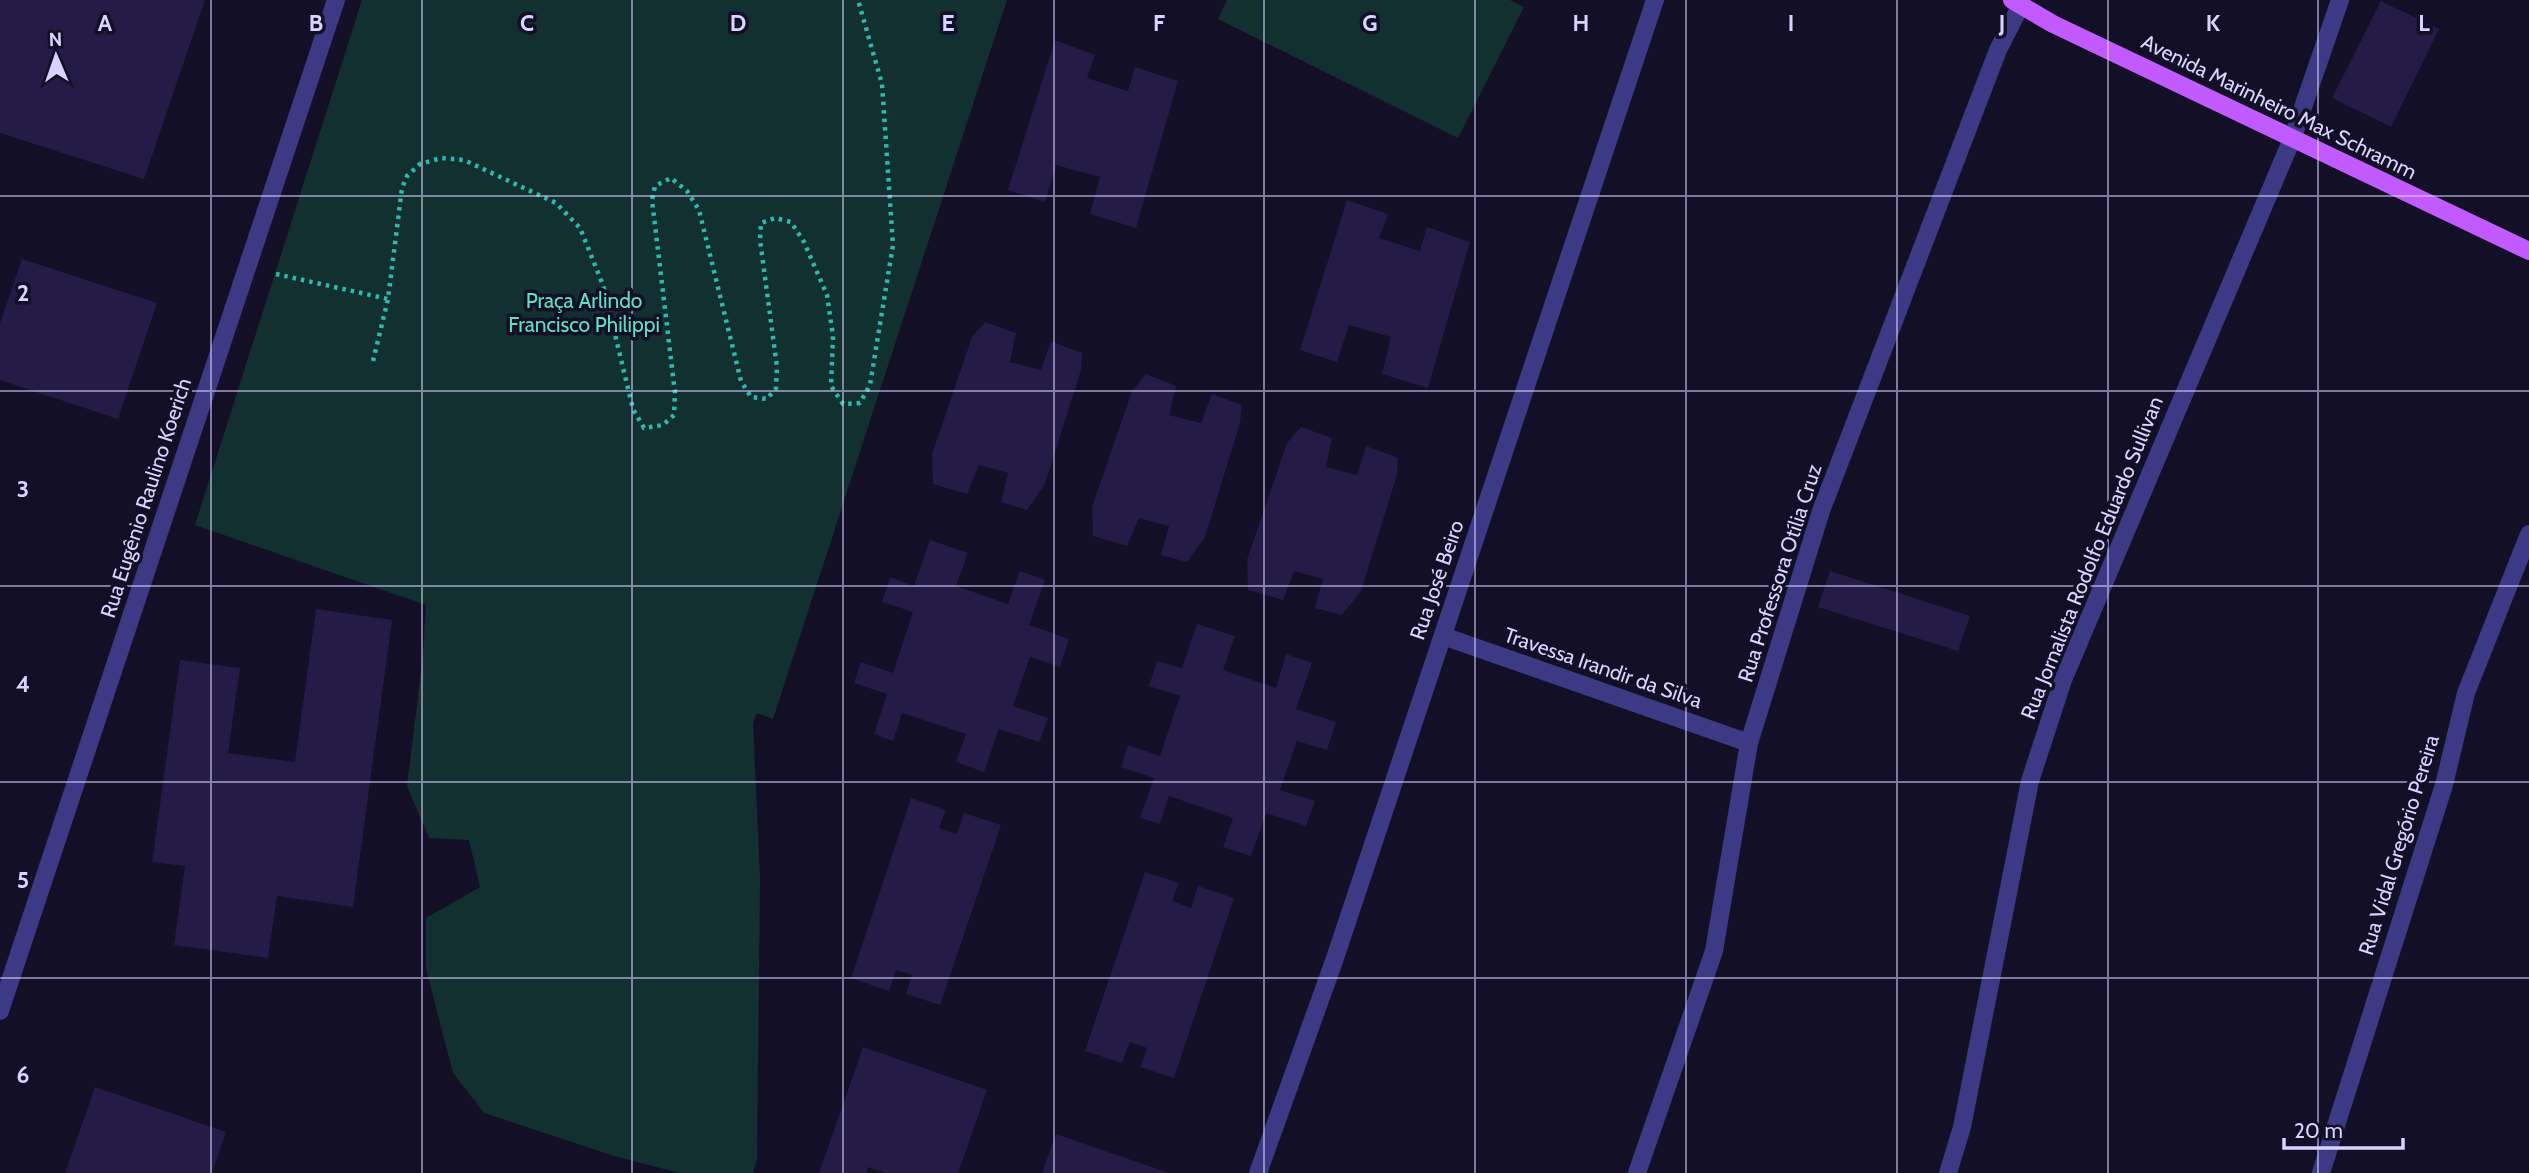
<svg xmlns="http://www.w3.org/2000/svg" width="2529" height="1173" font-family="Cabin,sans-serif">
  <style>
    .green { fill: #12302f }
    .building { fill: #241b47 }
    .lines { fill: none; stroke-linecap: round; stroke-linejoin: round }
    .path { stroke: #2fb8b0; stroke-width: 4.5; stroke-dasharray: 3.5 5; stroke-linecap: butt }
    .service { stroke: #3d3a85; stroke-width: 18 }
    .minor { stroke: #3d3a85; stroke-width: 18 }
    .tertiary { stroke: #3d3a85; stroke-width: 18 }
    .primary { stroke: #c25bff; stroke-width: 18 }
    .grid { fill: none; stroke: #d9d4ff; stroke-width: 2; stroke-opacity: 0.55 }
    .labels { text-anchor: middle; stroke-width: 7; stroke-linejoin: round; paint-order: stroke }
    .street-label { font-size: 21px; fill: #d9d4ff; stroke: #130f26 }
    .park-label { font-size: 21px; fill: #5fe0c0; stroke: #130f26 }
    .grid-label { font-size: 23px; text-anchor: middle; font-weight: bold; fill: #d9d4ff; stroke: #130f26; stroke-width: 7; stroke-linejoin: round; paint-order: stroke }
  </style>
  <rect width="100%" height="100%" fill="#130f26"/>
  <path class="green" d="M362 0H1007L773 719 757 713 753 723 760 877 757 1159 753 1173H680L614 1156 484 1113 453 1073 426 969V918L480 887 469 840 429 838 407 786 423 655 426 605 195 525Z
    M1227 0H1510L1524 7 1458 138 1218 19Z"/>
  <path class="building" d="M0 0H205L144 179 0 133Z
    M2381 1 2439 29 2391 127 2332 98Z
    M1055 40 1095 55 1087 78 1128 91 1135 67 1178 81 1136 228 1090 214 1100 177 1056 165 1045 202 1008 190Z
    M1347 200 1388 214 1379 238 1420 251 1427 227 1470 242 1428 388 1382 374 1391 337 1349 325 1337 362 1300 350Z
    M22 259 157 303 118 419 0 380V323Z
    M985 322 1016 333 1010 362 1041 370 1051 341 1082 353 1081 370 1045 484 1027 510 1001 502 1008 473 979 465 967 494 933 484 932 454 972 337Z
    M1146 374 1176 386 1169 415 1201 423 1212 394 1242 405 1240 423 1205 537 1187 562 1161 555 1169 526 1139 518 1127 546 1093 536 1092 507 1132 391Z
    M1301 427 1332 438 1326 467 1357 475 1366 446 1398 458 1397 475 1361 591 1342 615 1315 608 1323 579 1294 571 1283 600 1248 590 1247 560 1287 443Z
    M930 540 968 553 956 586 1008 604 1020 571 1045 580 1029 625 1069 639 1060 667 1030 657 1013 706 1048 718 1039 742 999 729 984 772 956 762 966 734 902 713 893 741 874 734 887 694 854 683 861 662 893 673 913 612 882 602 890 577 914 586Z
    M1830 571 1970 616 1958 651 1818 607Z
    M316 609 392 620 353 907 277 896 268 958 174 945 185 866 152 862 180 660 240 668 228 753 295 762Z
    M1197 624 1235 636 1223 670 1276 688 1286 654 1312 663 1296 709 1336 722 1327 750 1297 741 1280 790 1315 801 1306 826 1266 813 1251 856 1223 847 1233 818 1169 796 1160 824 1140 818 1154 778 1121 767 1128 745 1160 756 1180 696 1149 686 1157 661 1182 668Z
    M911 798 946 810 939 828 957 834 964 813 1001 825 940 1005 906 994 912 975 896 970 889 991 851 978Z
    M1145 872 1179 883 1172 901 1191 908 1198 886 1234 898 1174 1078 1140 1067 1147 1048 1130 1042 1122 1063 1085 1051Z
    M863 1047 987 1090 958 1173H886L868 1167 866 1173H819Z
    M95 1087 226 1132 212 1173H65Z
    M1056 1134 1169 1173H1042Z"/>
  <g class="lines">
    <path class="path" d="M276 274 388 299
      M373 361 388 299 402 188 407 176 420 164 441 158 464 160 556 203 580 228 603 285 633 409 644 428 663 425 674 415 675 393 652 200 655 186 671 178 687 191 699 210 741 381 751 397 767 399 776 388 777 367 760 240 761 223 775 218 791 222 804 242 827 295 833 336 831 386 843 404 860 403 870 385 893 245 882 84 858 0"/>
    <path class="service" d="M1443 636 1749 743"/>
    <path class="minor" d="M0 1011 336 0
      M1637 1173 1714 951 1749 743 1821 511 1998 50 2021 5
      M1948 1173 1962 1127 2030 781 2063 680 2292 139 2340 0
      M2321 1173 2444 785 2466 693 2529 534"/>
    <path class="tertiary" d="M1258 1173 1334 961 1655 0"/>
    <path class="primary" d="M2012 0 2053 24 2529 251"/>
  </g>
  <path class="grid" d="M211 0V1173M422 0V1173M632 0V1173M843 0V1173M1054 0V1173M1264 0V1173M1475 0V1173M1686 0V1173M1897 0V1173M2108 0V1173M2318 0V1173M0 196H2529M0 391H2529M0 586H2529M0 782H2529M0 978H2529"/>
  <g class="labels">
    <g class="street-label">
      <text transform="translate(2279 107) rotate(26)" y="7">Avenida Marinheiro Max Schramm</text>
      <text transform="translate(146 498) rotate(-72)" y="7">Rua Eugênio Raulino Koerich</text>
      <text transform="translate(2092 558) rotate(-68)" y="7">Rua Jornalista Rodolfo Eduardo Sullivan</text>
      <text transform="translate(1780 573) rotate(-72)" y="7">Rua Professora Otília Cruz</text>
      <text transform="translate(1437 580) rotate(-71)" y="7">Rua José Beiro</text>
      <text transform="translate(1603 668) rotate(19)" y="7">Travessa Irandir da Silva</text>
      <text transform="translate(2399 845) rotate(-73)" y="7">Rua Vidal Gregório Pereira</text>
    </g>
    <g class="park-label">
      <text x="584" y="308">Praça Arlindo<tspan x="584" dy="24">Francisco Philippi</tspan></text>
    </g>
  </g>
  <g class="grid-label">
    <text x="105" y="31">A</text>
    <text x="316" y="31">B</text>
    <text x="527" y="31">C</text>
    <text x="738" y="31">D</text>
    <text x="948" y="31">E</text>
    <text x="1159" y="31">F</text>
    <text x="1370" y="31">G</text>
    <text x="1581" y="31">H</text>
    <text x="1791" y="31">I</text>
    <text x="2002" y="31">J</text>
    <text x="2213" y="31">K</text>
    <text x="2424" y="31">L</text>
    <text x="23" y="301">2</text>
    <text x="23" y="497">3</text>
    <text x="23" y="692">4</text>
    <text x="23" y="888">5</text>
    <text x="23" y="1083">6</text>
  </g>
  <g transform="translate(56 56) rotate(358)" stroke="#130f26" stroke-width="5" paint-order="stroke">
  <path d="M0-5L12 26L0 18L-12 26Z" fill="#d9d4ff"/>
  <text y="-10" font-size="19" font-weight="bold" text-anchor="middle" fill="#d9d4ff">N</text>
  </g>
  <path d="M2284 1138v10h119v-10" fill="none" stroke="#d9d4ff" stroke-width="3.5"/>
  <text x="2294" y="1138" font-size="21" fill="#d9d4ff" stroke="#130f26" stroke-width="5" paint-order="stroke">20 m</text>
</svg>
